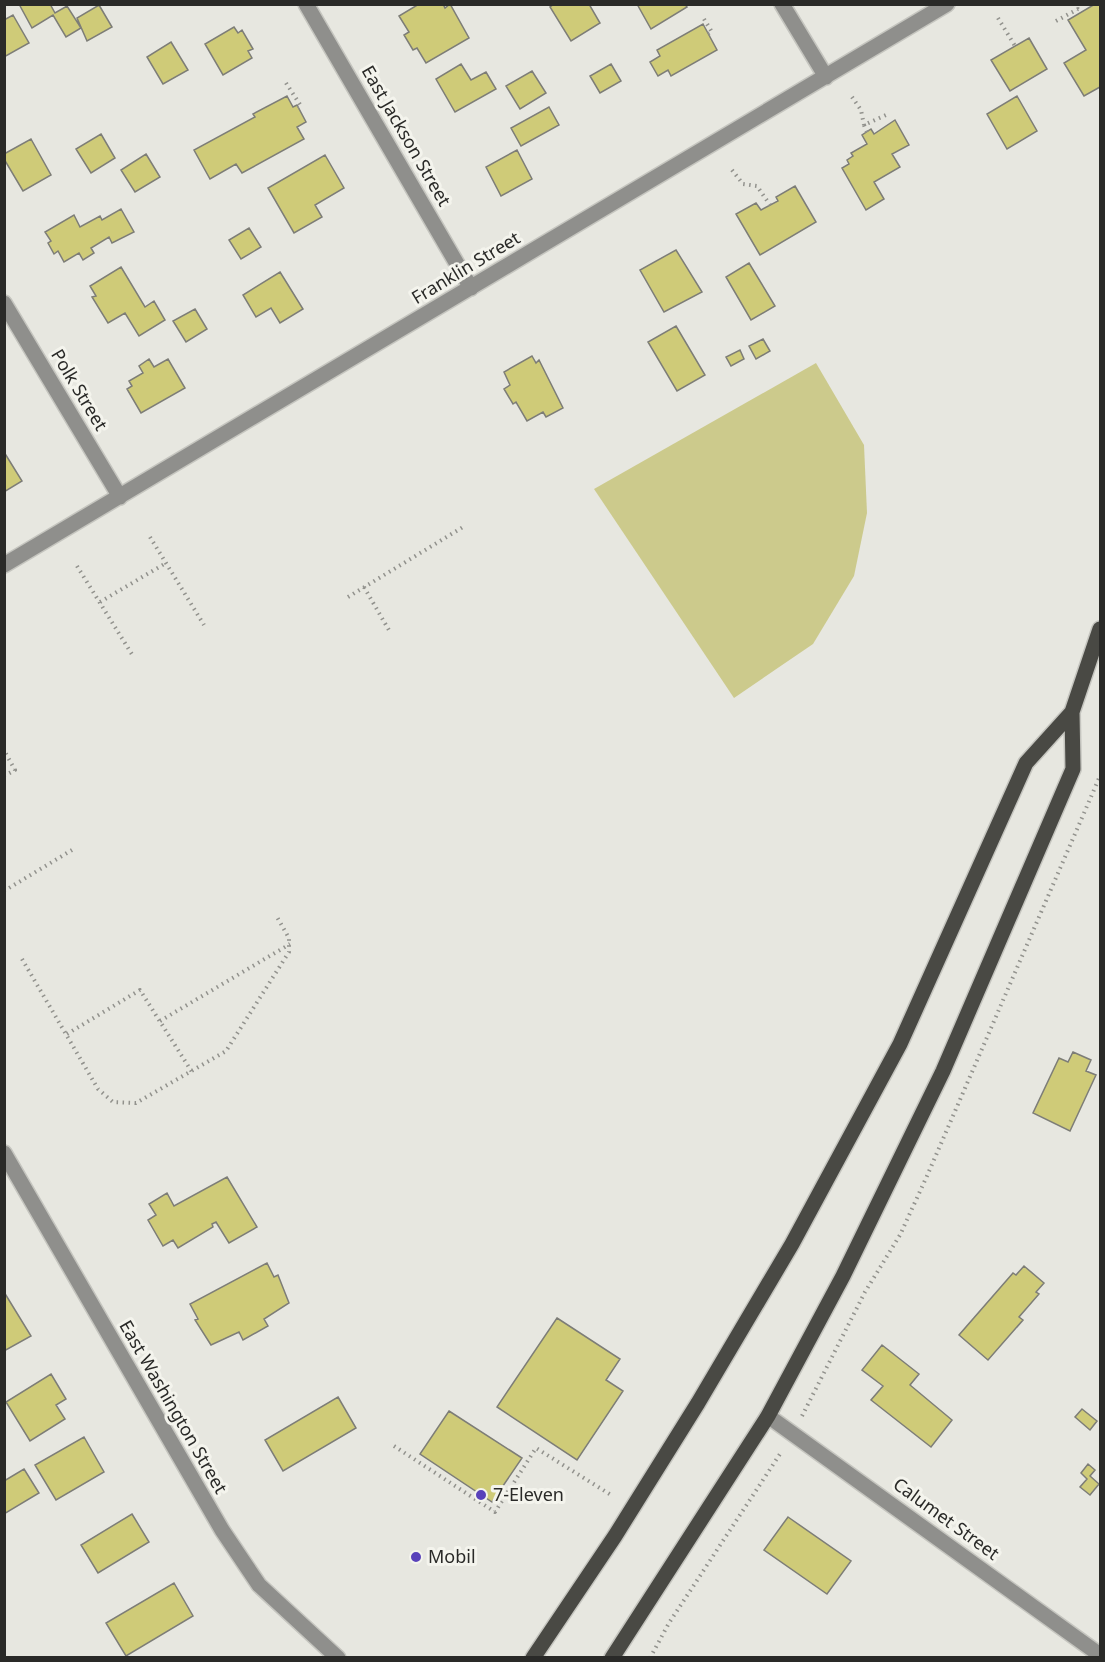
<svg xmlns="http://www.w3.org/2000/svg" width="1105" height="1662" font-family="'Noto Sans',sans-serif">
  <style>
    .green { fill: #ccca8c }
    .building { fill: #cfcb78; stroke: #7d7d77; stroke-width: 1.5 }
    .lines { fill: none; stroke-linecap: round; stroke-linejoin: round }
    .minor-casing { stroke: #c5c5bf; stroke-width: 18 }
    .major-casing { stroke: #c5c5bf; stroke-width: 18 }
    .path { stroke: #92928d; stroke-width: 4; stroke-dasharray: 1.5 4.5; stroke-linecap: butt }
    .minor { stroke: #8f8f8c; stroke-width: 15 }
    .major { stroke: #494944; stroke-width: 15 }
    .poi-dot { fill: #5942ba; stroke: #f4f4ed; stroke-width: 2 }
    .labels { text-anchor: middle; stroke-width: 6; stroke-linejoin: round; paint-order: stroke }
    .street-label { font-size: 18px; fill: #2a2a28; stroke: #f4f4ed }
    .poi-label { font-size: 18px; fill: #2a2a28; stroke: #f4f4ed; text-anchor: start }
  </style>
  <rect width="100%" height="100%" fill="#e7e7e0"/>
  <path class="green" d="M816 363 864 445 867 513 854 576 813 644 734 698 594 489Z"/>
  <path class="building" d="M19 4H50L55 13 67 6 81 28 66 37 53 15 32 28Z
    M419 4H443L445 8 450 4 469 38 426 63 417 48 413 50 404 35 409 32 399 16Z
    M554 4H589L600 23 571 41 550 7Z
    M637 4H685L687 7 651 29Z
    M1095 4H1100V87L1084 96 1064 63 1086 50 1068 20Z
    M99 5 112 27 87 41 77 18Z
    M13 15 29 43 4 57V20Z
    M703 24 717 50 671 76 668 70 658 76 650 62 660 56 657 50Z
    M234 27 238 33 242 30 253 49 248 51 252 58 223 75 205 44Z
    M1029 38 1047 69 1010 91 991 60Z
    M171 42 188 70 163 84 147 57Z
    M461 64 471 80 486 72 496 89 455 112 436 79Z
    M611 64 621 81 600 93 590 76Z
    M532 71 546 93 520 109 506 86Z
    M287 96 293 107 297 105 306 122 297 127 304 139 242 173 236 164 210 179 194 150 255 117 253 114Z
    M1017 96 1037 131 1007 149 987 114Z
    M549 107 559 125 521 146 511 128Z
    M895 120 909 145 892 154 900 167 874 182 884 199 866 210 842 168 849 164 847 160 853 156 851 153 867 144 862 135 871 129 874 134Z
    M101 134 115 158 91 173 76 149Z
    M31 139 51 175 23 191 4 159V154Z
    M517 150 532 179 501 196 486 167Z
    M146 154 160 177 135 192 121 170Z
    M325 155 344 188 315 205 322 217 294 233 268 188Z
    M795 186 816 222 760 255 736 214 756 203 761 210 778 201 776 197Z
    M121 209 134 232 112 243 109 237 91 248 94 253 83 260 79 253 64 262 58 251 54 254 48 243 51 241 45 232 74 215 80 227 100 216 102 220Z
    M249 228 261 247 241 259 229 240Z
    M676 250 702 292 664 312 640 270Z
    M749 263 775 306 751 320 726 277Z
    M121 267 145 307 154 301 165 320 139 336 125 313 108 323 92 297 96 296 90 286Z
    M280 272 303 309 280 323 271 308 256 317 243 295Z
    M195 309 207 329 186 342 173 321Z
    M676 326 705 375 677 391 648 342Z
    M763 339 770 351 756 359 749 346Z
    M740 350 744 359 731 366 726 357Z
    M532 356 536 363 539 360 563 408 546 417 543 412 527 421 516 402 513 404 504 389 510 385 504 372Z
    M149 359 154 367 168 359 185 388 141 413 127 389 132 386 129 381 143 373 139 366Z
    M4 452 22 481 4 492Z
    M1073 1052 1091 1060 1086 1071 1096 1075 1070 1131 1033 1113 1059 1058 1068 1062Z
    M227 1177 257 1227 229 1243 216 1222 212 1224 213 1227 178 1248 173 1240 163 1246 148 1220 156 1215 149 1204 167 1193 174 1206Z
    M267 1263 274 1277 278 1275 289 1303 264 1319 268 1326 243 1340 239 1332 211 1345 195 1320 198 1319 190 1304Z
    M1024 1266 1044 1283 1036 1292 1039 1294 1019 1317 1023 1320 988 1360 959 1335 1013 1273 1016 1275Z
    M4 1292 31 1336 4 1351Z
    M557 1318 620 1359 606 1380 623 1391 577 1460 497 1407Z
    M882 1345 919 1374 910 1385 952 1420 931 1447 871 1400 883 1386 862 1370Z
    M51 1374 66 1399 56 1405 65 1419 30 1441 6 1402Z
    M338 1397 356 1428 283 1471 265 1440Z
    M1082 1409 1097 1421 1090 1430 1075 1417Z
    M449 1411 522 1458 492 1502 420 1454Z
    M84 1437 104 1472 56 1500 35 1465Z
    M1088 1464 1095 1470 1090 1476 1099 1484 1090 1495 1080 1487 1087 1479 1081 1473Z
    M24 1469 39 1493 4 1514V1481Z
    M132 1514 149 1542 98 1573 81 1545Z
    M788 1517 851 1561 827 1594 764 1550Z
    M174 1583 193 1616 126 1656 106 1623Z"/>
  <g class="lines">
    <defs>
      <path id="minor" d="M306 4 471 288
        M782 4 826 77
        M4 303 120 497
        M4 565 947 4
        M4 1153 222 1530 259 1585 338 1658
        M768 1416 1100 1655"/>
      <path id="major" d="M533 1658 615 1536 698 1403 792 1244 900 1044 1026 763 1072 712
        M612 1658 768 1416 843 1276 943 1071 1073 769 1072 712 1100 629"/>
    </defs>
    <use href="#minor" class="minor-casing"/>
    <use href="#major" class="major-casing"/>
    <path class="path" d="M998 18 1015 46
      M704 19 712 32 708 34
      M1056 21 1078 9 1081 12
      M286 83 301 106 298 108
      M852 97 861 110 864 125
      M867 132 864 125 886 115
      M732 170 743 184 757 186 770 205
      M150 537 204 625
      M77 566 133 656
      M364 587 390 632
      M348 597 463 527
      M100 602 166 563
      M4 776 15 770 5 752
      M4 891 72 850
      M22 959 98 1089 113 1102 136 1103 226 1051 289 952V938L277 917
      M160 1021 290 944
      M67 1034 140 990 192 1072
      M802 1416 865 1292 900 1235 927 1176 1100 776
      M394 1446 495 1512 536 1448 611 1495
      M650 1658 669 1623 782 1451"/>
    <use href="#minor" class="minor"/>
    <use href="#major" class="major"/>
  </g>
  <g class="poi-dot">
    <circle cx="481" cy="1495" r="6"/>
    <circle cx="416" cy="1557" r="6"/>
  </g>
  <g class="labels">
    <g class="street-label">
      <text transform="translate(406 136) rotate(60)" y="6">East Jackson Street</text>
      <text transform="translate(466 268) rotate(-31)" y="6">Franklin Street</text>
      <text transform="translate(79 390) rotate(59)" y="6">Polk Street</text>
      <text transform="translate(173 1407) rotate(60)" y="6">East Washington Street</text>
      <text transform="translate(946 1519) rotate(36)" y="6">Calumet Street</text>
    </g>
    <g class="poi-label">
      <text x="493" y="1501">7-Eleven</text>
      <text x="428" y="1563">Mobil</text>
    </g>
  </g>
  <rect width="1105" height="1662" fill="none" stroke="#2a2a28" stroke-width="12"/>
</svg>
